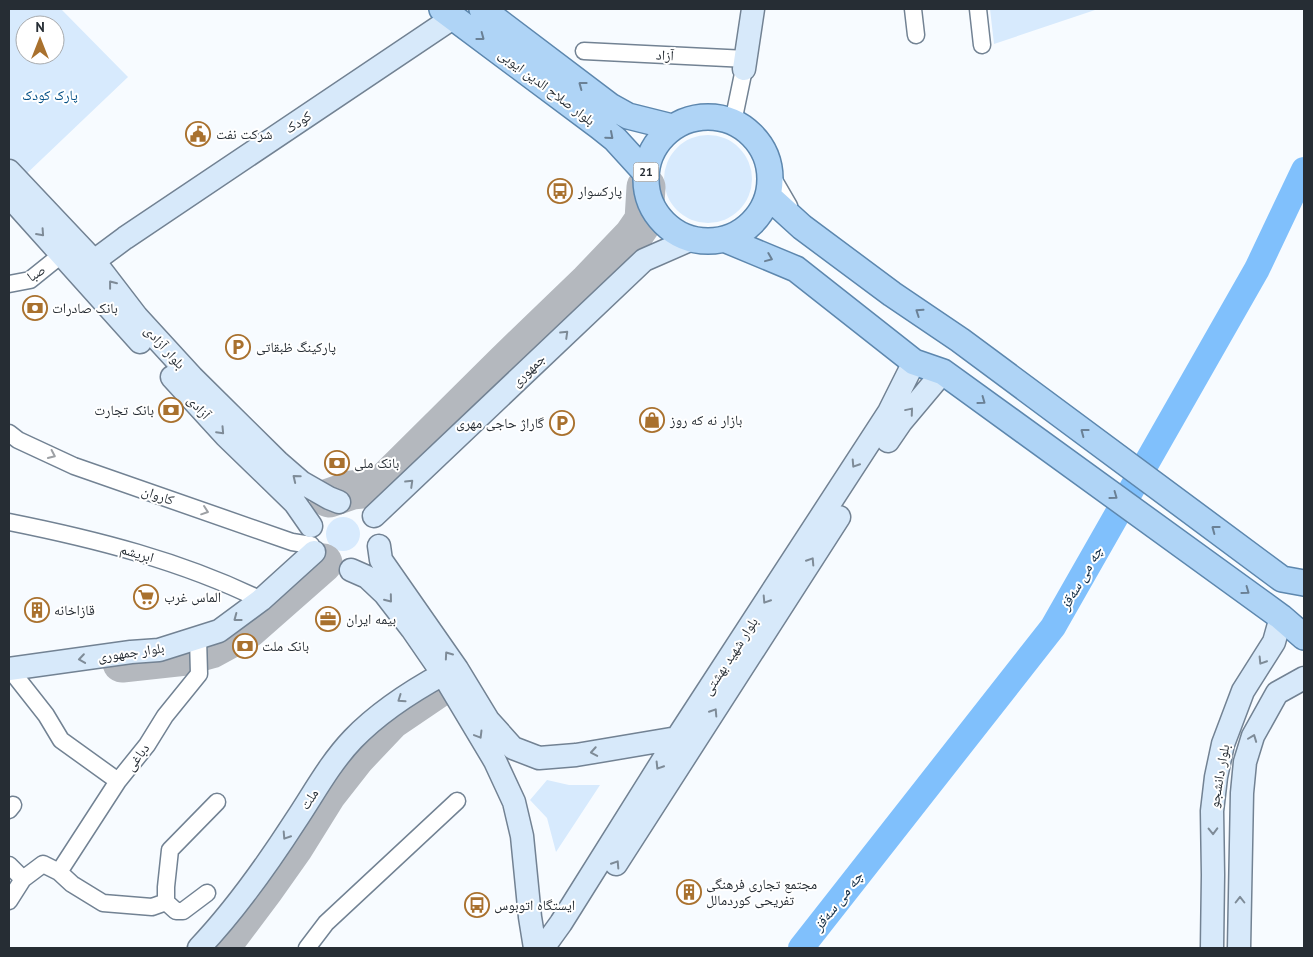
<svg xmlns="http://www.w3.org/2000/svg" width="1313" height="957" font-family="'PT Sans','Noto Naskh Arabic',sans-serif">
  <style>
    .green { fill: #d7eafd; fill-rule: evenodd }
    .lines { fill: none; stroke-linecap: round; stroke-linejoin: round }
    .river { stroke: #80c0fc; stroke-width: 26 }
    .taxiway { stroke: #b4b8be; stroke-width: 39 }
    .street-casing { stroke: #728293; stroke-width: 19 }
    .secondary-casing { stroke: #728293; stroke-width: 25 }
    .primary-casing { stroke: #5d87ae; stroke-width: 28 }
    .street { stroke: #fff; stroke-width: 16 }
    .secondary { stroke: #d7e9fa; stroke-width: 22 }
    .primary { stroke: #afd4f6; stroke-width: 25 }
    .oneway { stroke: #6a8095 }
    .oneway2 { stroke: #7e8b97 }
    .oneway3 { stroke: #9da0a4 }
    .labels { text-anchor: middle; stroke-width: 4; stroke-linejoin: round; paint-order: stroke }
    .shield { fill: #fff; stroke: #676c71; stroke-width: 1 }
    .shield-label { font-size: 12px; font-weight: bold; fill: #262d34 }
    .street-label { font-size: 14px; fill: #262d34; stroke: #fff }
    .park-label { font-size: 14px; fill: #034f85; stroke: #fff }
    .poi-label { font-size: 14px; fill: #262d34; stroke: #fff; text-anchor: start }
    .water-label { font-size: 15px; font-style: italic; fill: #112c44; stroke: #fff }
  </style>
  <rect width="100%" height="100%" fill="#f7fbff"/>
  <path class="green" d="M9 9H61L128 77 22 178 9 165ZM25 25H55V55H25Z
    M990 9H1098L994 44Z
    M664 179a44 44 0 1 1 88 0a44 44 0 1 1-88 0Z
    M326 534a17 17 0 1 1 34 0a17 17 0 1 1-34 0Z
    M547 780 569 785H600L556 852 547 818 530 800Z"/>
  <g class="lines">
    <path class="river" d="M801 948 1053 627 1257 269 1304 170"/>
    <path class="taxiway" d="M329 498 352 490 380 487 505 363 589 282 633 236 644 220 646 187
      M122 663 186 656 211 649 248 629 323 563
      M220 948 265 888 294 847 327 794 356 757 391 720 447 682"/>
    <defs>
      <path id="street" d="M913 9 916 35
        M978 9 982 45
        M584 51 747 59
        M733 122 744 69
        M771 175 789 206
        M9 284 30 280 61 255
        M9 433 18 440 74 466 292 542 311 545
        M9 522C94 539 182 561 261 600
        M9 668 46 715 61 740 118 781
        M9 810 13 805
        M9 865 23 879
        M59 872 118 781 147 745 165 716 199 674 198 638
        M9 901 23 879 43 864 59 872 72 884 103 903 152 907 166 902V887L170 850 217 802
        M166 902 176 911H183L207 893
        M307 948 326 923 457 801"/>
      <path id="secondary" d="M744 69 753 9
        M9 171 94 261 137 317 192 377 278 462 301 482 329 498 339 502
        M9 196 140 342
        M94 261 125 238 454 17
        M172 377 226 436 295 503 311 526
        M888 441 901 422 943 372
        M374 516 644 260 692 239
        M379 546 381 560 457 669 488 720 513 748 539 758 576 755 677 738 684 742
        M351 570 367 577 385 594 412 629 443 674 495 761 514 802 522 836 530 917 535 948
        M9 669 131 652 159 650 219 631 261 600 314 552
        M616 864 839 517
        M199 948C236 909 267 865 296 820 314 793 330 763 353 739 379 712 410 692 443 674
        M543 948 561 923 677 738 889 412 914 362
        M1212 948 1213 875 1212 811 1216 777 1223 744 1243 691 1274 642 1281 617
        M1239 948 1242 793 1245 762 1253 736 1277 693 1304 678"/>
      <path id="primary" d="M442 9 600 127 615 139 646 173
        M482 9 610 106 628 116 672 127
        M646 179a62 62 0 1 1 124 0a62 62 0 1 1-124 0Z
        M768 196 802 227 892 294 960 340 1282 579 1304 583
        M724 239 796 269 914 362 943 372 1281 617 1304 637"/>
    </defs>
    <use href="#street" class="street-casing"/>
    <use href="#secondary" class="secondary-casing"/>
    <use href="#primary" class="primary-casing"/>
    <use href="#street" class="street"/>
    <use href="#secondary" class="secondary"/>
    <use href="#primary" class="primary"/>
  </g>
  <defs><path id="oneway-chevron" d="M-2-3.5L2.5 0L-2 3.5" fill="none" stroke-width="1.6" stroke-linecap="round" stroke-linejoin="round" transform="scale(1.25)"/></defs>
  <g class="oneway">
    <use href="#oneway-chevron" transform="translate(481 37) rotate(37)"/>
    <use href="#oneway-chevron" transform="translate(582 85) rotate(-143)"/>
    <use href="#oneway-chevron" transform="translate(610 136) rotate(41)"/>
    <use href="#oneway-chevron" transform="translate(769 258) rotate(22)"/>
    <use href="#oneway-chevron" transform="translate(919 312) rotate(-146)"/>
    <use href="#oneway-chevron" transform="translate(982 401) rotate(36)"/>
    <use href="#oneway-chevron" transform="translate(1084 432) rotate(-143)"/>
    <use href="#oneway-chevron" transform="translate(1114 496) rotate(36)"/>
    <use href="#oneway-chevron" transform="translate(1215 529) rotate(-143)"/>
    <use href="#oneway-chevron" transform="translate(1246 591) rotate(36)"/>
  </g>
  <g class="oneway2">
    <use href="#oneway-chevron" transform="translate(41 233) rotate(48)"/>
    <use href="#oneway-chevron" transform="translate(112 284) rotate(-128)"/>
    <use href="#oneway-chevron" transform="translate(565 334) rotate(-44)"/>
    <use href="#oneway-chevron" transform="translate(910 411) rotate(-50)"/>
    <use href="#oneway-chevron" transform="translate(221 431) rotate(47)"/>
    <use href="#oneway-chevron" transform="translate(855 464) rotate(123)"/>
    <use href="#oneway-chevron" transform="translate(296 478) rotate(-141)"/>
    <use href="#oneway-chevron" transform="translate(410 483) rotate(-44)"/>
    <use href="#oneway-chevron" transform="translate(811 561) rotate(-57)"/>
    <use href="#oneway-chevron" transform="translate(389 599) rotate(51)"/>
    <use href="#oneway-chevron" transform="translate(766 600) rotate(123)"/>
    <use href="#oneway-chevron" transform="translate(237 618) rotate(143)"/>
    <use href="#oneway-chevron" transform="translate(448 655) rotate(-125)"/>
    <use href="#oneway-chevron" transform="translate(82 659) rotate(172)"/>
    <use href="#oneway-chevron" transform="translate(1262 661) rotate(122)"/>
    <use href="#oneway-chevron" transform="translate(401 699) rotate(145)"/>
    <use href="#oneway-chevron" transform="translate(714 712) rotate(-57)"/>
    <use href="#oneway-chevron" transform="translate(479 735) rotate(59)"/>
    <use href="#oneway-chevron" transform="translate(1253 738) rotate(-69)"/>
    <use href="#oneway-chevron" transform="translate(594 752) rotate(170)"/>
    <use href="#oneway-chevron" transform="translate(659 766) rotate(122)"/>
    <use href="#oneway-chevron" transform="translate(1213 831) rotate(89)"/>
    <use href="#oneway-chevron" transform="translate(286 836) rotate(123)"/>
    <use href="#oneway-chevron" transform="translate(616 864) rotate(-57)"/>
    <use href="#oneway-chevron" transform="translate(1240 900) rotate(-90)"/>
  </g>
  <g class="oneway3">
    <use href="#oneway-chevron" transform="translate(52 455) rotate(25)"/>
    <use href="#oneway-chevron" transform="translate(205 511) rotate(19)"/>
  </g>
  <defs>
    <symbol id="civic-ring" viewBox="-11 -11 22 22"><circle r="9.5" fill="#fff" stroke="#a9712e" stroke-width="1.5"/><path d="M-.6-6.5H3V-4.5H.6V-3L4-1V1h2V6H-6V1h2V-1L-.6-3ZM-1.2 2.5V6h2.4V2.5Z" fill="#a9712e"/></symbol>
    <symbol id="bus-ring" viewBox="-11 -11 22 22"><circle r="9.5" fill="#fff" stroke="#a9712e" stroke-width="1.5"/><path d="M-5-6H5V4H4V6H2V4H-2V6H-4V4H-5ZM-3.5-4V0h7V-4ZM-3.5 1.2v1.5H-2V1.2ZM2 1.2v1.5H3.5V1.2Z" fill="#a9712e"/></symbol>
    <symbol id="bank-ring" viewBox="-11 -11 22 22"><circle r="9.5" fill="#fff" stroke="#a9712e" stroke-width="1.5"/><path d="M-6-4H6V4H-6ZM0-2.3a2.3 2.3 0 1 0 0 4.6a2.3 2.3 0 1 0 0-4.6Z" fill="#a9712e"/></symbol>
    <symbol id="parking-ring" viewBox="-11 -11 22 22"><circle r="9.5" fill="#fff" stroke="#a9712e" stroke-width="1.5"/><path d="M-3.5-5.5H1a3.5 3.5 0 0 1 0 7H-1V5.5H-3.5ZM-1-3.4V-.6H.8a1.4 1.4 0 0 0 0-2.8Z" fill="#a9712e"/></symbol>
    <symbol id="shop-ring" viewBox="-11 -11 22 22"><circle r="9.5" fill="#fff" stroke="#a9712e" stroke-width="1.5"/><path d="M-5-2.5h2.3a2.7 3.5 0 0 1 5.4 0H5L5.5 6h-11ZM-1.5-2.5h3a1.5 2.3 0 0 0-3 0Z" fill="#a9712e"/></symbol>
    <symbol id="supermarket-ring" viewBox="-11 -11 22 22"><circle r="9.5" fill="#fff" stroke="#a9712e" stroke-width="1.5"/><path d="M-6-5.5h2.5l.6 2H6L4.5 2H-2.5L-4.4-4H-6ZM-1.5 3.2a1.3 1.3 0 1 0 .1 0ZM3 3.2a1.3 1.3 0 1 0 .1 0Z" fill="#a9712e"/></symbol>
    <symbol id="building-ring" viewBox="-11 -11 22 22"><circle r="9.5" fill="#fff" stroke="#a9712e" stroke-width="1.5"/><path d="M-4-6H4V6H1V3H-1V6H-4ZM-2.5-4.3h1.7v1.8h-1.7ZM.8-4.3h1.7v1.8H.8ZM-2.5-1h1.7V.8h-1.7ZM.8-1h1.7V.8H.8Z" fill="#a9712e"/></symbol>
    <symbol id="office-ring" viewBox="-11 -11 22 22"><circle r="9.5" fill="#fff" stroke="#a9712e" stroke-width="1.5"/><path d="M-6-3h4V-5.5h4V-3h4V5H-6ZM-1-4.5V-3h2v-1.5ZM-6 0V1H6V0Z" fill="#a9712e"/></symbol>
  </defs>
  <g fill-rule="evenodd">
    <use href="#civic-ring" x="184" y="120" width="28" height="28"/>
    <use href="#bus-ring" x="546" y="177" width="28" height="28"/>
    <use href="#bank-ring" x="21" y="294" width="28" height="28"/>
    <use href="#parking-ring" x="224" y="333" width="28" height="28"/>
    <use href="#bank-ring" x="157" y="396" width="28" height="28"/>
    <use href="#shop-ring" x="638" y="406" width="28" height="28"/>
    <use href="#parking-ring" x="548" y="409" width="28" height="28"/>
    <use href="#bank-ring" x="323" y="449" width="28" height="28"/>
    <use href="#supermarket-ring" x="132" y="583" width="28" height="28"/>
    <use href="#building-ring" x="23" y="596" width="28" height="28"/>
    <use href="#office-ring" x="314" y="605" width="28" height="28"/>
    <use href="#bank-ring" x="231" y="632" width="28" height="28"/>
    <use href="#building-ring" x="675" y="878" width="28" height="28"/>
    <use href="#bus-ring" x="463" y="891" width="28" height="28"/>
  </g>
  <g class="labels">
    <rect class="shield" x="633.5" y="162.5" width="25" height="19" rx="4"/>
    <g class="shield-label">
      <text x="646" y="176">21</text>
    </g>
    <g class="street-label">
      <text transform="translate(665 55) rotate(3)" y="5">آزاد</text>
      <text transform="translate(547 87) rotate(37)" y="5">بلوار صلاح الدین ایوبی</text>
      <text transform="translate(298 122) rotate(-34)" y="5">کودک</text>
      <text transform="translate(36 273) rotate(-33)" y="5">صبا</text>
      <text transform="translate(165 347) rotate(48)" y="5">بلوار آزادی</text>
      <text transform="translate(528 370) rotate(-44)" y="5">جمهوری</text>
      <text transform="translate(199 407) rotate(48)" y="5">آزادی</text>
      <text transform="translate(158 495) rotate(19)" y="5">کاروان</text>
      <text transform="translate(137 553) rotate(16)" y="5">ابریشم</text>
      <text transform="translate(131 652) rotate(-8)" y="5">بلوار جمهوری</text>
      <text transform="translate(730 656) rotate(-57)" y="5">بلوار شهید بهشتی</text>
      <text transform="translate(137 757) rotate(-53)" y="5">دباغی</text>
      <text transform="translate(1219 776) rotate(-80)" y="5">بلوار دانشجو</text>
      <text transform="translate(309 799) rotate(-57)" y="5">ملت</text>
    </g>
    <g class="park-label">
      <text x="50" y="100">پارک کودک</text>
    </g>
    <g class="poi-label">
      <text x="216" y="139">شرکت نفت</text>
      <text x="578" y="196">پارکسوار</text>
      <text x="52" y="313">بانک صادرات</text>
      <text x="256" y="352">پارکینگ ظبقاتی</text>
      <text x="154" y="415" text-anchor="end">بانک تجارت</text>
      <text x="670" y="425">بازار نه که روز</text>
      <text x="544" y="428" text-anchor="end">گاراژ حاجی مهری</text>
      <text x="354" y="468">بانک ملی</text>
      <text x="164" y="602">الماس غرب</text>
      <text x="54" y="615">قازاخانه</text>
      <text x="346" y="624">بیمه ایران</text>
      <text x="262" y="651">بانک ملت</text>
      <text x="706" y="889">مجتمع تجاری فرهنگی<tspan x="706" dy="16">تفریحی کوردمالل</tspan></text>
      <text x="494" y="910">ایستگاه اتوبوس</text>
    </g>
    <g class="water-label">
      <text transform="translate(1081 578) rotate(-60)" y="5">چە می سەقز</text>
      <text transform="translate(838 901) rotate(-52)" y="5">چە می سەقز</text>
    </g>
  </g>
  <rect width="1313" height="957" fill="none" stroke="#262d34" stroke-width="20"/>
  <g transform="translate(40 40)"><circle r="24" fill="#ffffff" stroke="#a8abae"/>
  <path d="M0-4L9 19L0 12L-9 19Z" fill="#a9712e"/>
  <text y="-8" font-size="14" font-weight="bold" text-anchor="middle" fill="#262d34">N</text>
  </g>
</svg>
